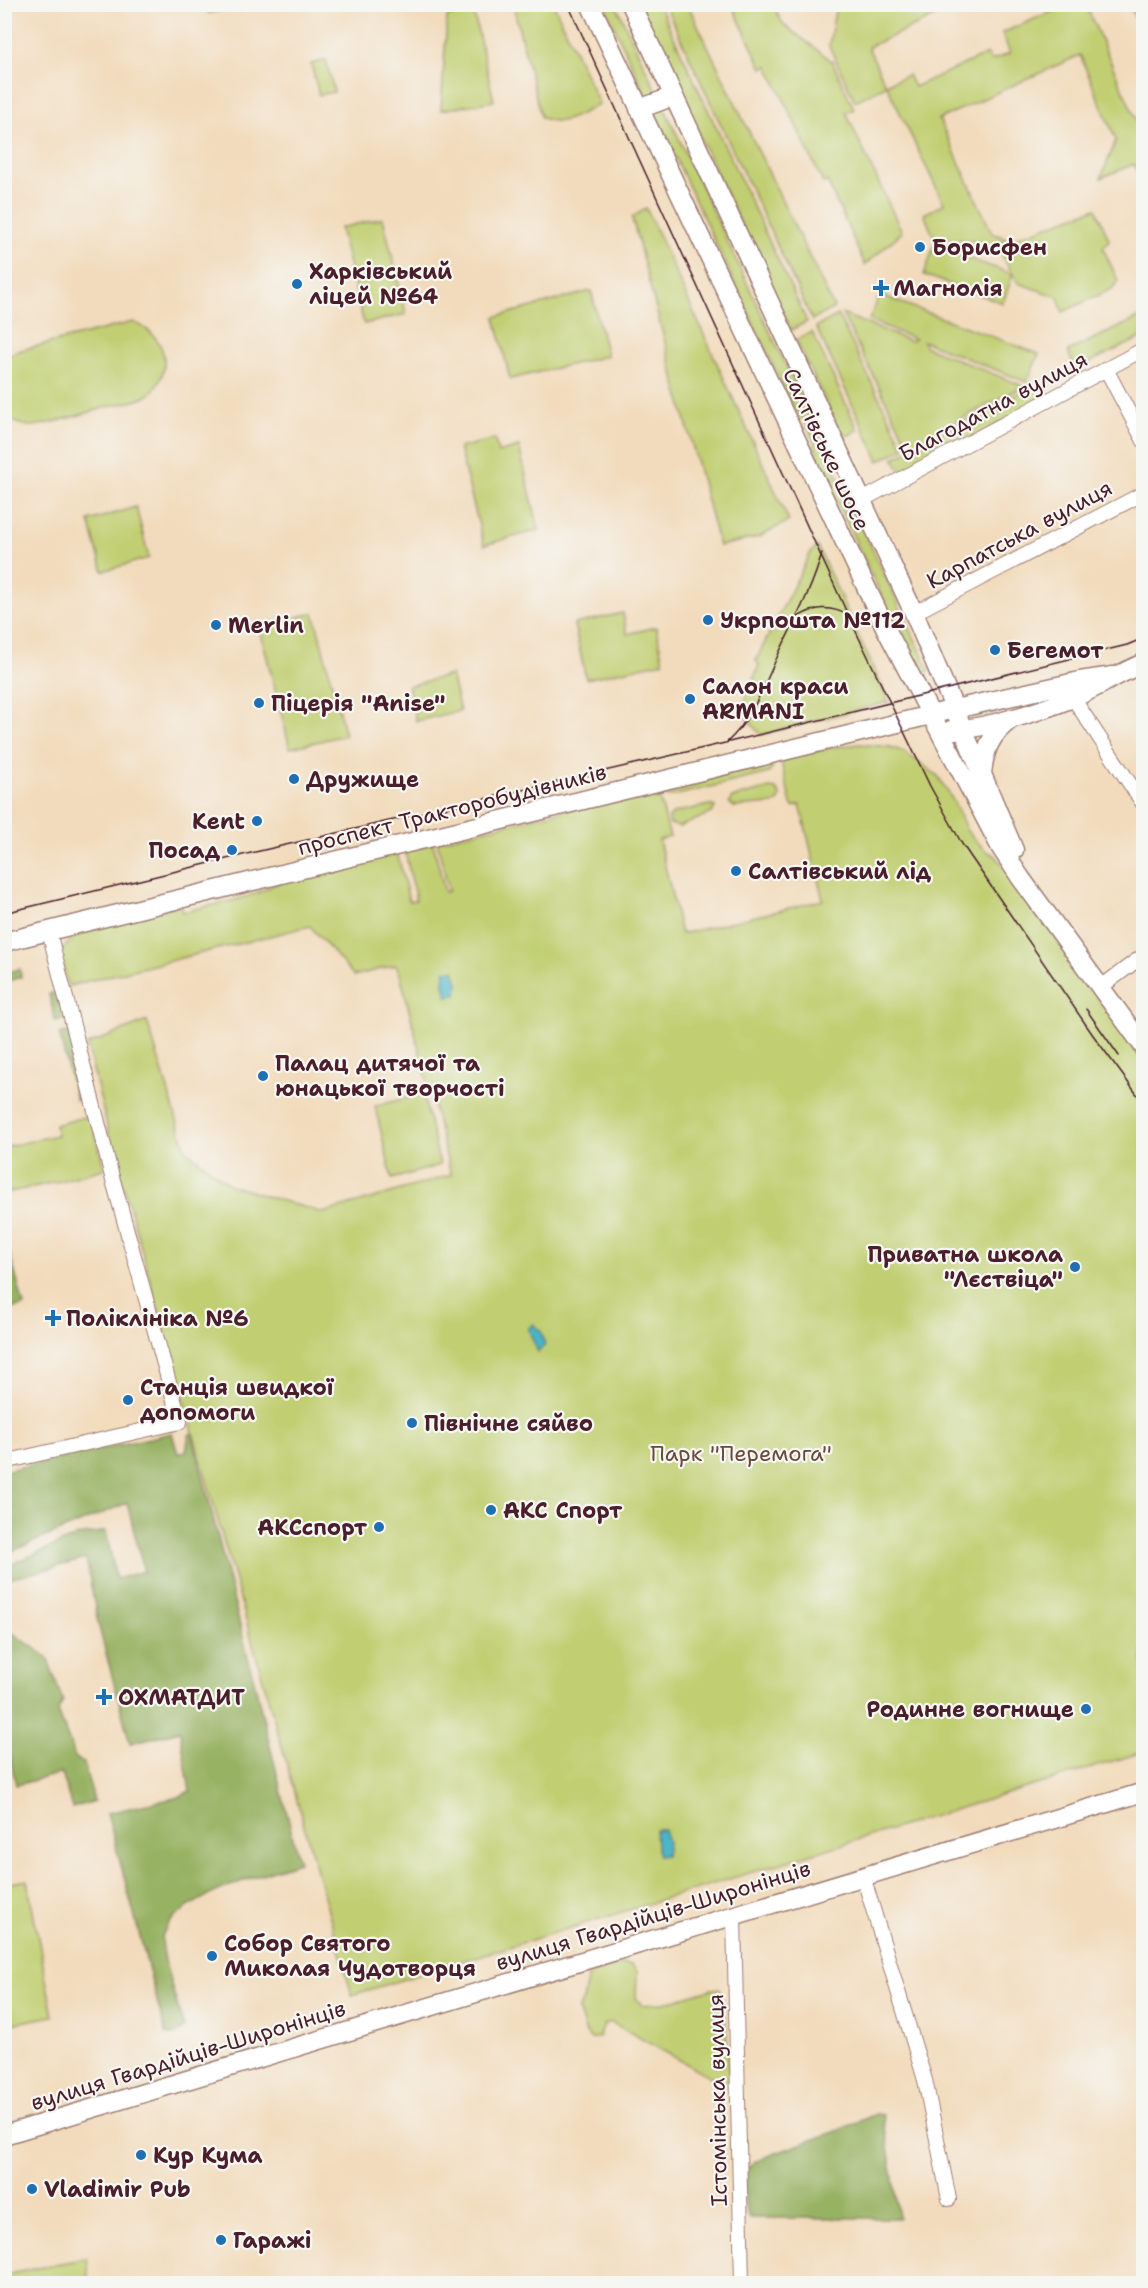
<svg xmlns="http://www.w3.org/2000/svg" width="1148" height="2288" font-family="'Shantell Sans',sans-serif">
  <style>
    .green { fill: #c1cf72; stroke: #86774e; stroke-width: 1.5 }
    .forest { fill: #98b264; stroke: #716848; stroke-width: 1.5 }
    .water { fill: #4ab5c7; stroke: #4a6a79; stroke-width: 1.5 }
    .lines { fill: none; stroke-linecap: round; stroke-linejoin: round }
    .minor-casing { stroke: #9e7d74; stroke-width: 16 }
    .major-casing { stroke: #9e7d74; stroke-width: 21 }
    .minor { stroke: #fff; stroke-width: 14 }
    .major { stroke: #fff; stroke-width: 18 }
    .tram { stroke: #4a1f2b; stroke-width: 1.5 }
    .poi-dot { fill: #1f6fb2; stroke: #f6f6f2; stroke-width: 2 }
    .labels { text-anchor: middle; stroke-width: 4.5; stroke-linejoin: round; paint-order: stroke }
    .poi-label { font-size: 22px; font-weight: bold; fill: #4a1f2b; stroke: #f6f6f2; text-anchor: start }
    .street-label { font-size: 22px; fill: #4a1f2b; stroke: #f6f6f2 }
    .park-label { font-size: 22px; fill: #684b3d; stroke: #f6f6f2 }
  </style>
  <rect width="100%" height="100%" fill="#f6f6f2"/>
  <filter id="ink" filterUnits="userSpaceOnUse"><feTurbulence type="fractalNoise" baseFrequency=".0167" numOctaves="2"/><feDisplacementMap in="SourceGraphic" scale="12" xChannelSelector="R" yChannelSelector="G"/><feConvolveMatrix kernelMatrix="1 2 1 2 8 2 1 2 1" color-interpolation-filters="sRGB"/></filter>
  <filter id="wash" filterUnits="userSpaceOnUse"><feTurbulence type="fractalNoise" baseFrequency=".008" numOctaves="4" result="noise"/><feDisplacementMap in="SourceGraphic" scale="24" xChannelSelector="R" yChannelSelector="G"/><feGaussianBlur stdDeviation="1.35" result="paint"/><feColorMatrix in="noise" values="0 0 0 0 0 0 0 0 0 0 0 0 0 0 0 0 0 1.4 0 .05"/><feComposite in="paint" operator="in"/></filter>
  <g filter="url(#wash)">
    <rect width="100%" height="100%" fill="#f2dbbc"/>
    <path class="green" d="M207 4H242V5L209 13Z
      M513 5H554L599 104C580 114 562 128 541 117Z
      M604 5H616L659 97 648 100Z
      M637 5H659L807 322 791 330Z
      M665 5H688L834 308 812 320Z
      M732 5H773L783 24 832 61 854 109 846 113 902 232 865 265 827 181 823 183 768 66 762 68Z
      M836 5V4L961 5 868 47 886 86 855 101 829 46Z
      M1067 5H1086L1143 136V183L1134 164 1101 178 1116 140 1080 55 939 119 992 233 1009 239 995 244 934 237 924 214 944 204 886 84 908 75 914 87 987 54 991 61 1010 53 1002 33Z
      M1129 5H1143V36Z
      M473 10 494 101 441 110 447 17Z
      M326 60 334 92 319 95 311 64Z
      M664 107 930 671 919 675 816 458C818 442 805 419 793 408L653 110Z
      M646 208 789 521 759 537 719 546 632 218Z
      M1096 208 1109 240 1103 248 1118 281 1112 289 1063 312 1058 297 1018 283 1013 274 1003 303 924 275 934 246 1012 274 997 245Z
      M383 218 406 314 364 324 340 228Z
      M591 291 607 356 510 379 495 317Z
      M880 295 1039 354 1027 382 923 341 926 347 1024 386 909 446 842 314 910 341 915 339 869 320Z
      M838 315 904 448 879 461 816 327Z
      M1143 316V337L1075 369 1068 351Z
      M133 322C157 331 172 355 160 380 157 386 152 394 145 397 136 402 124 403 114 405 95 410 46 427 29 426 20 425 11 421 5 415V359L14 352Z
      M812 332 858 430 843 438 796 340Z
      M1036 384 1044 399 903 475 894 458Z
      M495 439 498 453 519 447 539 530 484 545 459 448Z
      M136 507 149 558 103 571 89 521Z
      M817 546 889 702 761 735 741 711 759 665 756 660 810 554Z
      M314 613 345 735 290 748 259 626Z
      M623 613 627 634 656 627 663 662 586 679 574 624Z
      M451 675 460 711 416 721 408 686Z
      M1058 692 1059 696 975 719 971 716 972 713Z
      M860 744 890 747 904 752 938 776 954 802 967 831 986 851 995 855 1005 868 1143 1060V1752L352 1995 110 1138 87 1045 147 1021 186 1150 230 1185 323 1213 451 1175 400 974 396 965 354 976 310 926 68 986 59 952 82 930 181 905 183 912C215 904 248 900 277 883L397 852 409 901 416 900 405 851 433 843 445 892 449 891 437 841 657 788 670 837 659 840 681 934 823 900 800 805 793 807 791 804 782 766 784 760 834 747Z
      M767 764 773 767 769 773 668 797 662 794 664 789Z
      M770 788 776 789 780 795 779 801 773 804 734 807 729 803 732 798Z
      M709 805 715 807 712 813 679 827 670 824 669 818 674 813Z
      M423 1094 440 1165 392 1179 375 1106Z
      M84 1117 92 1118 104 1169 56 1182 5 1193V1147L57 1135 55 1125Z
      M27 1880 53 2016 5 2025V1884Z
      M623 1964 632 1965 637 1972 636 1998 642 2005 664 2003 711 1989 720 1988 726 2026 730 2077 728 2082 723 2084 611 2022 604 2024 599 2037 591 2039 586 2033 578 2009 583 2001 588 1975Z
      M87 2258 90 2283H5V2276L14 2273Z"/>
    <path class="forest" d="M20 969 21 977 5 982V973Z
      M61 991 68 1018 55 1021 49 994Z
      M70 1031 88 1097 76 1100 59 1034Z
      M8 1247 24 1306 5 1310V1248Z
      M172 1433 178 1454 186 1451 189 1435 192 1433 299 1862C265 1873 175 1899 163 1934 158 1949 179 2010 184 2028L180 2033 171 2035 166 2034 107 1813 179 1797 190 1791 180 1731 130 1743 98 1623 86 1559 5 1580V1567L77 1536 106 1531 116 1579 144 1571 127 1503 5 1554 4 1471Z
      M4 1627 47 1657 63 1701 58 1711 75 1757 84 1764 94 1801 72 1808 62 1773 16 1785 5 1733Z
      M876 2114 883 2115 899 2218H749C743 2202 744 2183 748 2167L757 2160 837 2131Z"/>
    <path class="water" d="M454 970 458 983 457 995 447 996 444 984 445 971Z
      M533 1324 541 1332 545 1345 538 1352 528 1329Z
      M655 1830H664L668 1842 666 1855 659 1856 656 1846Z"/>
  </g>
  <g filter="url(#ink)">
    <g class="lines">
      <defs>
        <path id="minor" d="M1106 369 1144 441
          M862 500 1144 349
          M914 613 1144 493
          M1073 698 1144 805
          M1101 987 1144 955
          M4 1462 180 1422 111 1173 49 932
          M863 1876 925 2080 949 2199
          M734 1916 742 2284"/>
        <path id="major" d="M590 4 886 629 1001 848 1020 877 1144 1047
          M631 4 914 613 1014 850
          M639 109 674 96
          M951 730C986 729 1040 711 1073 698 1097 688 1119 673 1144 663
          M982 774C984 750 991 734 1010 720
          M4 942 955 709 1080 681 1113 676
          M4 2135 1144 1792"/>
      </defs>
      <use href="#minor" class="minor-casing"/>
      <use href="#major" class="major-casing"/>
      <use href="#minor" class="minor"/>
      <use href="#major" class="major"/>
      <path class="tram" d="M568 4 848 615 930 786 962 844 1093 1035 1144 1104
        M795 619C814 606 830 605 850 616
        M727 742C753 719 765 682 780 651 795 620 813 587 822 553
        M4 913 251 853 725 743 1127 645 1144 638
        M1086 1009 1119 1056"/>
    </g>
  </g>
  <g class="poi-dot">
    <circle cx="920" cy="247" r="6"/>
    <circle cx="297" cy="284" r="6"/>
    <path d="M878 279h6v6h6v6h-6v6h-6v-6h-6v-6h6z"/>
    <circle cx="708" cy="620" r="6"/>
    <circle cx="216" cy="625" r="6"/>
    <circle cx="995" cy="650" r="6"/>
    <circle cx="690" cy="699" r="6"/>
    <circle cx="259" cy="703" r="6"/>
    <circle cx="294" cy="779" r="6"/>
    <circle cx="257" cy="821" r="6"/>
    <circle cx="232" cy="850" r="6"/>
    <circle cx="736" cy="871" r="6"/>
    <circle cx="263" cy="1076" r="6"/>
    <circle cx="1075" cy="1267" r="6"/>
    <path d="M50 1309h6v6h6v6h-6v6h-6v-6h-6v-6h6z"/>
    <circle cx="128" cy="1400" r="6"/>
    <circle cx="412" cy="1423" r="6"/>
    <circle cx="491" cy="1510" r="6"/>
    <circle cx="379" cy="1527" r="6"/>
    <path d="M101 1688h6v6h6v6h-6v6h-6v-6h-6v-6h6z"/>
    <circle cx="1086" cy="1709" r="6"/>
    <circle cx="212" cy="1956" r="6"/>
    <circle cx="141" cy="2155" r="6"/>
    <circle cx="32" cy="2189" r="6"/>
    <circle cx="221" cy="2240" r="6"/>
  </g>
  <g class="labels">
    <g class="poi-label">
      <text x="932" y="255">Борисфен</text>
      <text x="309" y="279">Харківський<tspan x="309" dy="25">ліцей №64</tspan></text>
      <text x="893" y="296">Магнолія</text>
      <text x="720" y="628">Укрпошта №112</text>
      <text x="228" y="633">Merlin</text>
      <text x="1007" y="658">Бегемот</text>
      <text x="702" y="694">Салон краси<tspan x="702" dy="25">ARMANI</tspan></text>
      <text x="271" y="711">Піцерія "Anise"</text>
      <text x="306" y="787">Дружище</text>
      <text x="245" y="829" text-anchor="end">Kent</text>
      <text x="220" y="858" text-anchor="end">Посад</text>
      <text x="748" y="879">Салтівський лід</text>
      <text x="275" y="1071">Палац дитячої та<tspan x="275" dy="25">юнацької творчості</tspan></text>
      <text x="1063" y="1262" text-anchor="end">Приватна школа<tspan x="1063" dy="25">"Лєствіца"</tspan></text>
      <text x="66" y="1326">Поліклініка №6</text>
      <text x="140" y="1395">Станція швидкої<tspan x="140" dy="25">допомоги</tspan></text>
      <text x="424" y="1431">Північне сяйво</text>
      <text x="503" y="1518">АКС Спорт</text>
      <text x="367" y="1535" text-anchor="end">АКСспорт</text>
      <text x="118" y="1705">ОХМАТДИТ</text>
      <text x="1074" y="1717" text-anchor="end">Родинне вогнище</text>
      <text x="224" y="1951">Собор Святого<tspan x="224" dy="25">Миколая Чудотворця</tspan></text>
      <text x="153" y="2163">Кур Кума</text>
      <text x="44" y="2197">Vladimir Pub</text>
      <text x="233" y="2248">Гаражі</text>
    </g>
    <g class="street-label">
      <text transform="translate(993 406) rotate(-28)" y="8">Благодатна вулиця</text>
      <text transform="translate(827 449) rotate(65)" y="8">Салтівське шосе</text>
      <text transform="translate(1019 534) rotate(-28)" y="8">Карпатська вулиця</text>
      <text transform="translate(452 809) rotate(-14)" y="8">проспект Тракторобудівників</text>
      <text transform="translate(653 1915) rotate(-17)" y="8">вулиця Гвардійців-Широнінців</text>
      <text transform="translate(188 2055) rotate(-17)" y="8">вулиця Гвардійців-Широнінців</text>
      <text transform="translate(717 2100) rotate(-91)" y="8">Істомінська вулиця</text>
    </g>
    <g class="park-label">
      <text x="741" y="1461">Парк "Перемога"</text>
    </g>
  </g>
  <rect width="1148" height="2288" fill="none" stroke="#f6f6f2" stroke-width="24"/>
</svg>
